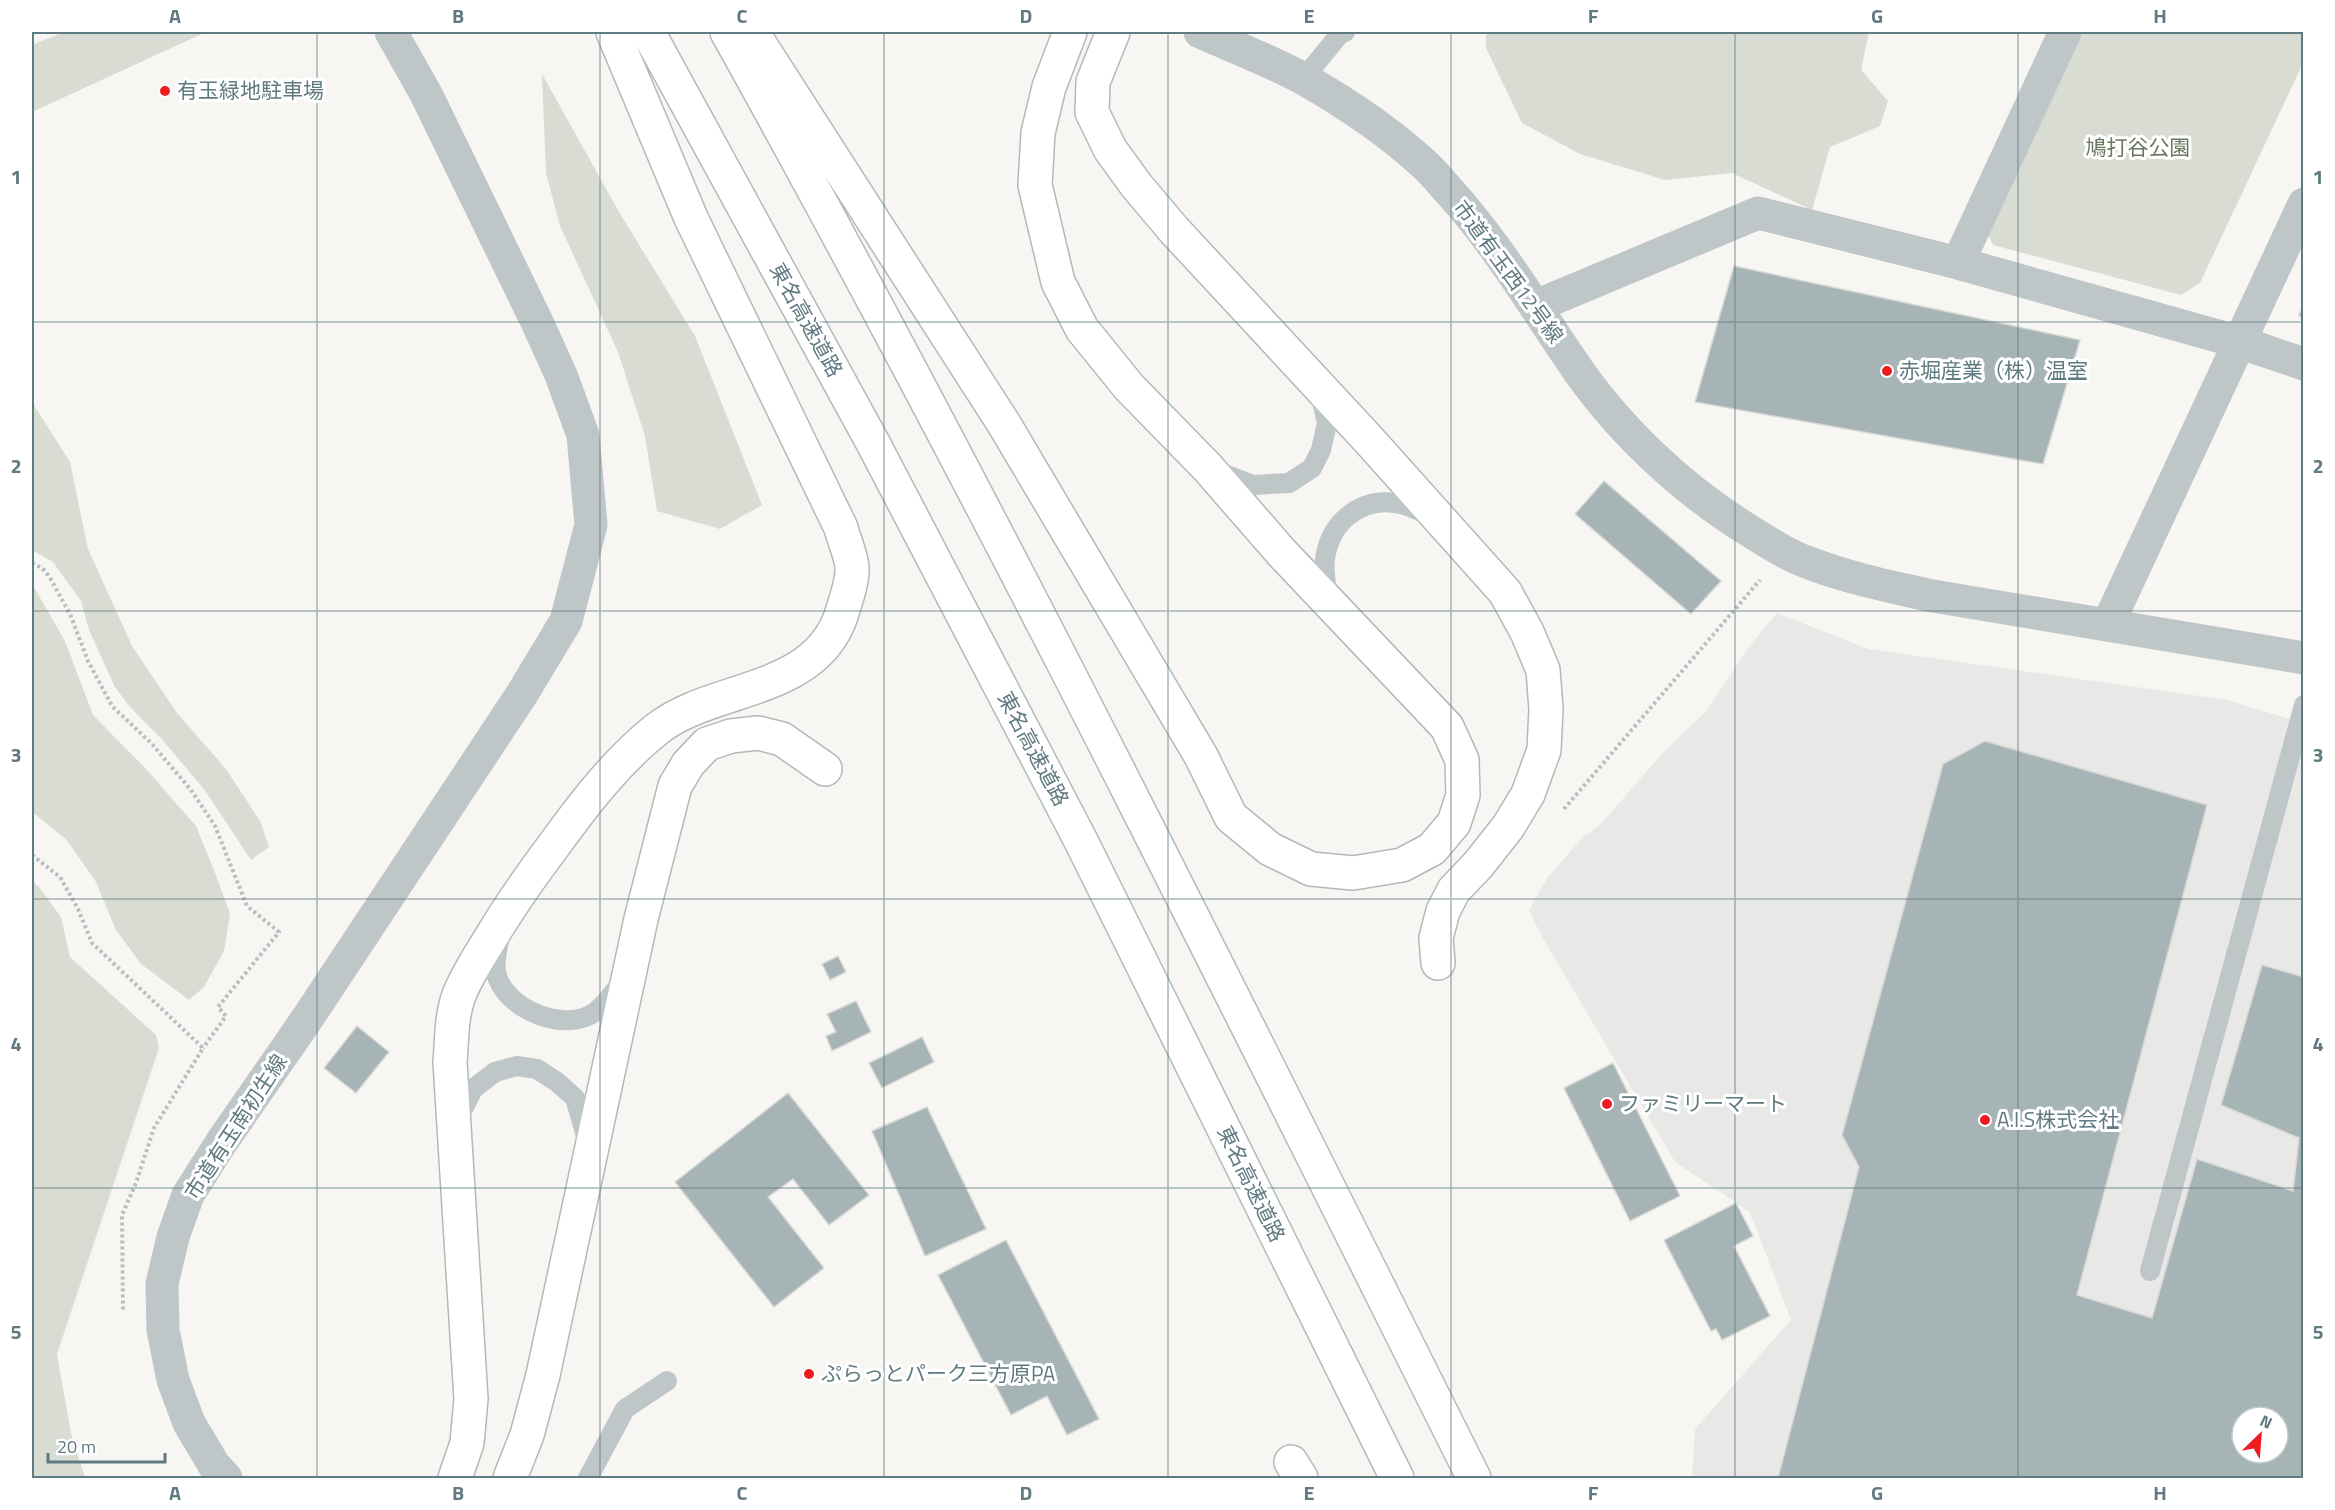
<svg xmlns="http://www.w3.org/2000/svg" width="2335" height="1510" font-family="'Titillium Web','Noto Sans JP',sans-serif">
  <style>
    .built { fill: #e8e8e7; fill-rule: evenodd }
    .green { fill: #d8dcd2 }
    .building { fill: #a6b4b6; stroke: #d8d8d6; stroke-width: 1.5; fill-rule: evenodd }
    .lines { fill: none; stroke-linecap: round; stroke-linejoin: round }
    .motorway-casing { stroke: #b2b9bb; stroke-width: 36 }
    .path { stroke: #b9bec0; stroke-width: 4; stroke-dasharray: 3 3; stroke-linecap: butt }
    .service { stroke: #bfc6c8; stroke-width: 20 }
    .minor { stroke: #bfc6c8; stroke-width: 33 }
    .tertiary { stroke: #bfc6c8; stroke-width: 33 }
    .motorway { stroke: #fff; stroke-width: 33 }
    .grid { fill: none; stroke: #607a81; stroke-width: 1.5; stroke-opacity: 0.55 }
    .poi-dot { fill: #ee1c21; stroke: #fff; stroke-width: 2 }
    .labels { text-anchor: middle; stroke-width: 6; stroke-linejoin: round; paint-order: stroke }
    .poi-label { font-size: 21px; fill: #607a81; stroke: #fff; text-anchor: start }
    .park-label { font-size: 21px; fill: #6a785f; stroke: #fff }
    .street-label { font-size: 21px; fill: #607a81; stroke: #fff }
    .neatline { fill: none; stroke: #607a81; stroke-width: 2 }
    .grid-label { font-size: 20px; text-anchor: middle; font-weight: bold; fill: #607a81 }
  </style>
  <rect width="100%" height="100%" fill="#f7f6f3"/>
  <path class="built" d="M1777 613 1868 649 2227 700 2303 723V1478H1692L1695 1429 1791 1320 1750 1212 1675 1162 1541 935 1529 910 1548 877 1583 837 1602 823 1659 757 1706 711 1748 648ZM2242 1417H2278V1453H2242Z"/>
  <path class="green" d="M64 32H206L32 112V45Z
    M1486 32H1869L1861 70 1888 101 1880 126 1830 147 1812 210 1732 173 1665 180 1580 154 1522 123 1486 48Z
    M2064 32H2303V63L2200 283 2181 295 1993 245 1981 220Z
    M542 74 619 212 695 336 762 505 720 529 657 511 645 436 618 352 560 226 546 173Z
    M32 402 70 462 88 549 132 646 177 713 226 769 260 821 269 847 251 860 204 789 160 737 130 707 115 687 89 630 81 601 53 562 32 550Z
    M32 584 65 641 93 715 147 770 196 826 217 878 230 914 224 951 204 987 189 1000 141 964 116 930 96 882 66 839 32 812Z
    M32 881 39 887 61 917 70 957 156 1035 159 1048 57 1354 71 1434 85 1478H32Z"/>
  <path class="building" d="M1734 266 2080 340 2043 464 1695 402Z
    M2304 305V322L2299 315Z
    M1604 481 1721 581 1691 614 1575 514Z
    M1985 741 2207 805 2077 1295 2152 1318 2197 1159 2293 1191 2299 1138 2221 1105 2262 965 2304 977V1478H1778L1859 1167 1842 1135 1943 764ZM2242 1417H2278V1453H2242Z
    M838 956 846 972 830 980 822 964Z
    M856 1001 871 1032 832 1051 826 1036 836 1032 827 1014Z
    M357 1026 389 1052 356 1093 324 1068Z
    M922 1037 934 1062 882 1088 869 1063Z
    M1613 1063 1680 1196 1630 1221 1564 1088Z
    M788 1093 869 1195 829 1225 793 1179 768 1197 824 1268 774 1307 675 1182Z
    M927 1107 986 1229 925 1256 872 1131Z
    M1736 1203 1753 1236 1734 1246 1770 1316 1722 1340 1716 1329 1711 1331 1664 1240Z
    M1006 1240 1099 1419 1067 1435 1047 1396 1011 1415 938 1275Z"/>
  <g class="lines">
    <defs>
      <path id="motorway" d="M648 32 873 443 1081 841 1397 1478
        M727 32C991 506 1231 993 1474 1478
        M752 32 1004 424 1201 756 1231 817 1270 849 1311 869 1353 873 1402 865 1432 849 1454 823 1463 795 1462 760 1447 727 1282 553 1208 468 1129 387 1082 329 1058 282 1035 185 1038 133 1049 87 1070 32
        M1113 32 1093 82 1092 112 1110 149 1136 185 1174 230 1368 439 1505 592 1527 632 1543 670 1546 709 1544 750 1528 794 1508 827 1478 865 1454 890 1443 911 1436 938 1438 963
        M1291 1462 1301 1478
        M455 1478 467 1443 471 1399 450 1062C452 1039 451 1017 459 995 467 975 479 957 490 939 510 905 533 873 557 841 586 801 618 760 657 729 713 685 813 695 841 616 845 602 853 582 852 567 851 555 844 540 841 528L691 218 613 32
        M510 1478 527 1435 543 1375 641 919 675 786 688 764 707 744 731 736 758 733 782 739 825 769"/>
    </defs>
    <use href="#motorway" class="motorway-casing"/>
    <path class="path" d="M32 563 42 568 49 576 70 614 88 661 112 706 152 744 191 790 215 826 247 906 279 932 218 1007 226 1016 203 1048
      M1564 809 1760 580
      M32 855 60 877 78 909 92 943 203 1048 154 1128 136 1183 122 1215 123 1311"/>
    <path class="service" d="M1303 79 1340 34 1345 32
      M1217 471 1253 485 1289 483 1312 468 1321 450 1327 423 1320 392
      M1328 600C1327 588 1323 572 1325 559 1330 523 1359 498 1395 503 1407 504 1419 511 1430 516
      M500 935C498 947 494 960 496 972 503 1009 565 1034 595 1012 606 1004 615 991 623 980
      M457 1121 473 1089 495 1072 517 1066 537 1069 557 1082 575 1098 588 1143
      M2150 1271 2304 705
      M588 1478 625 1409 667 1381"/>
    <path class="minor" d="M1958 263 2065 32
      M1536 306 1758 213 1958 263 2239 342 2304 364"/>
    <path class="tertiary" d="M1200 32C1234 47 1271 61 1304 79 1346 103 1388 131 1424 164 1433 172 1441 182 1450 192 1495 242 1531 301 1569 357 1616 428 1681 489 1753 533 1772 545 1791 557 1812 564 1849 578 1888 586 1927 595L2304 658
      M2108 624 2304 204
      M226 1478 214 1465 189 1423 173 1380 163 1330 162 1284 173 1237 188 1195 221 1143 309 1016 522 694 566 621 591 525 583 435 561 375 537 322 426 94 391 32"/>
    <use href="#motorway" class="motorway"/>
  </g>
  <path class="grid" d="M317 32V1478M600 32V1478M884 32V1478M1168 32V1478M1451 32V1478M1735 32V1478M2018 32V1478M32 322H2304M32 611H2304M32 899H2304M32 1188H2304"/>
  <g class="poi-dot">
    <circle cx="165" cy="91" r="6"/>
    <circle cx="1887" cy="371" r="6"/>
    <circle cx="1607" cy="1104" r="6"/>
    <circle cx="1985" cy="1120" r="6"/>
    <circle cx="809" cy="1374" r="6"/>
  </g>
  <g class="labels">
    <g class="poi-label">
      <text x="177" y="98">有玉緑地駐車場</text>
      <text x="1899" y="378">赤堀産業（株）温室</text>
      <text x="1619" y="1111">ファミリーマート</text>
      <text x="1997" y="1127">A.I.S株式会社</text>
      <text x="821" y="1381">ぷらっとパーク三方原PA</text>
    </g>
    <g class="park-label">
      <text x="2138" y="155">鳩打谷公園</text>
    </g>
    <g class="street-label">
      <text transform="translate(1508 272) rotate(54)" y="7">市道有玉西12号線</text>
      <text transform="translate(806 320) rotate(61)" y="7">東名高速道路</text>
      <text transform="translate(1033 749) rotate(62)" y="7">東名高速道路</text>
      <text transform="translate(236 1127) rotate(-57)" y="7">市道有玉南初生線</text>
      <text transform="translate(1251 1184) rotate(64)" y="7">東名高速道路</text>
    </g>
  </g>
  <rect width="2335" height="1510" fill="none" stroke="#ffffff" stroke-width="66"/>
  <g transform="translate(2260 1435) rotate(25)"><circle r="28" fill="#ffffff" stroke="#bfcacd" stroke-width="1.5"/>
  <path d="M0-4.5L10 22L0 15L-10 22Z" fill="#ee1c21"/>
  <text y="-9" font-size="16" font-weight="bold" text-anchor="middle" fill="#607a81">N</text>
  </g>
  <path d="M48 1453v9h117v-9" fill="none" stroke="#607a81" stroke-width="3"/>
  <text x="57" y="1453" font-size="18" fill="#607a81" stroke="#ffffff" stroke-width="4.5" paint-order="stroke">20 m</text>
  <rect x="33" y="33" width="2269" height="1444" class="neatline"/>
  <g class="grid-label">
    <text x="175" y="23">A</text>
    <text x="458" y="23">B</text>
    <text x="742" y="23">C</text>
    <text x="1026" y="23">D</text>
    <text x="1309" y="23">E</text>
    <text x="1593" y="23">F</text>
    <text x="1877" y="23">G</text>
    <text x="2160" y="23">H</text>
    <text x="16" y="184">1</text>
    <text x="2318" y="184">1</text>
    <text x="16" y="473">2</text>
    <text x="2318" y="473">2</text>
    <text x="16" y="762">3</text>
    <text x="2318" y="762">3</text>
    <text x="16" y="1051">4</text>
    <text x="2318" y="1051">4</text>
    <text x="16" y="1339">5</text>
    <text x="2318" y="1339">5</text>
    <text x="175" y="1500">A</text>
    <text x="458" y="1500">B</text>
    <text x="742" y="1500">C</text>
    <text x="1026" y="1500">D</text>
    <text x="1309" y="1500">E</text>
    <text x="1593" y="1500">F</text>
    <text x="1877" y="1500">G</text>
    <text x="2160" y="1500">H</text>
  </g>
</svg>
